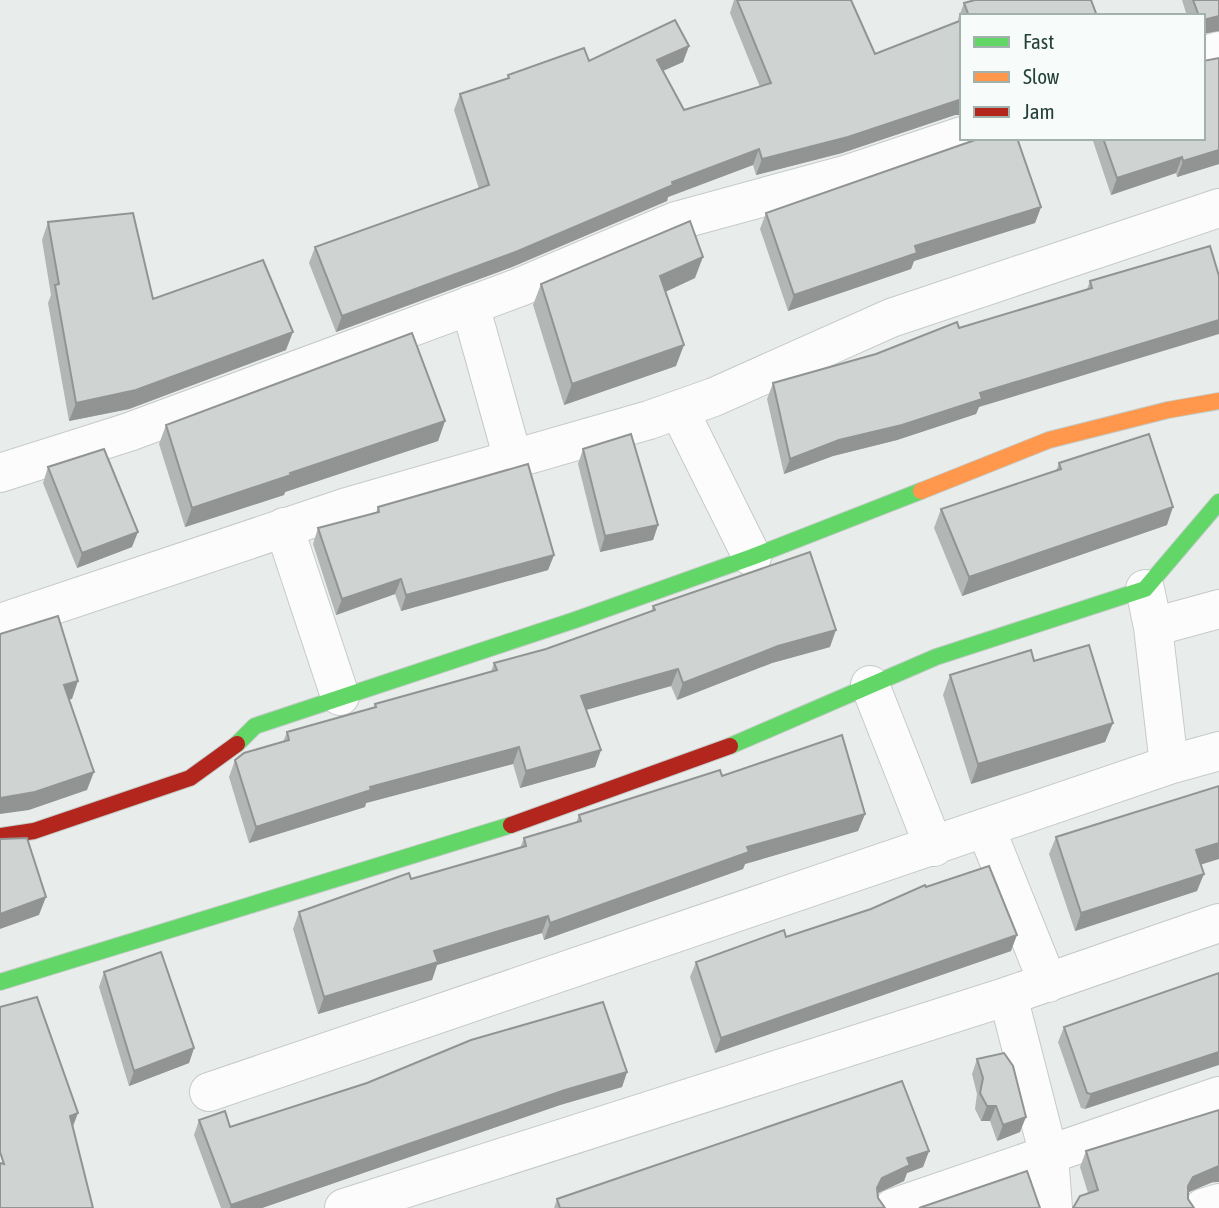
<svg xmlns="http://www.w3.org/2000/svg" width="1219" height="1208" font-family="'Asap Condensed',sans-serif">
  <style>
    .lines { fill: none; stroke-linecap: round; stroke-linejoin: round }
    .street-casing { stroke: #c5cac8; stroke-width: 40 }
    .fast-casing { stroke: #c3cbc8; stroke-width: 18 }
    .slow-casing { stroke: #c3cbc8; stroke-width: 18 }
    .jam-casing { stroke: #c3cbc8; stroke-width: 18 }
    .street { stroke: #fcfcfc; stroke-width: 38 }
    .fast { stroke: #63d668; stroke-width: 16 }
    .slow { stroke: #ff974d; stroke-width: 16 }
    .jam { stroke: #b3261e; stroke-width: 16 }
    .wall { fill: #b2b6b5 }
    .shaded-wall { fill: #919493 }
    .building { fill: #cfd4d2; stroke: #919493; stroke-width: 2 }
  </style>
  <rect width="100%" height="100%" fill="#e8edeb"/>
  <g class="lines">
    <defs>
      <path id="street" d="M1203 56 1219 51
        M470 305 513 459
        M679 410 752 557
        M0 473 129 432 520 287 676 221 848 174 962 136
        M284 527 340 696
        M1145 589 1153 627 1169 765
        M0 623 347 507 649 420 714 397 891 318 1219 208
        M1153 627 1219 609
        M870 685 934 847
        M986 829 1048 983
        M1008 996 1049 1156 1053 1208
        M209 1092 1169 765 1219 751
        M344 1208 1008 996 1219 923
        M893 1208 1219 1096
        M1203 1208 1219 1203"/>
      <path id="fast" d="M237 744 255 726 575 620 752 557 921 491
        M730 746 936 657 1145 589 1219 502
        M0 982 511 825"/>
      <path id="slow" d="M921 491 1049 440 1168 410 1219 401"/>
      <path id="jam" d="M511 825 730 746
        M0 836 34 831 190 778 237 744"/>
    </defs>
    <use href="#street" class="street-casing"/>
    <use href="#fast" class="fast-casing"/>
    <use href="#slow" class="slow-casing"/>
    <use href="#jam" class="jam-casing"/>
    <use href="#street" class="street"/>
    <use href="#fast" class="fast"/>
    <use href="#slow" class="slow"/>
    <use href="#jam" class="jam"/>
  </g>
  <path class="wall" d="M734 0H851L875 54 959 21 958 19 964 3 1097 16H962V115H955L842 153 756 175 753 165 668 197 667 201 512 267 336 332 309 263 315 247 479 189 454 110 460 94 507 79 508 75 589 61 689 46 683 62 663 71 684 110 760 87 730 13Z
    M1182 0H1219L1203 16H1187Z
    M1092 138H1203L1219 164 1177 177 1176 173 1111 195Z
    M975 140 1041 207 1035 223 914 261 911 269 788 311 760 229 766 213Z
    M48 222 153 299 286 350 129 409 69 421 48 303 51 295 42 240Z
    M1210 246 979 407 976 414 897 440 833 456 784 474 767 399 773 383 876 354 1087 289 1090 281Z
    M695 278 665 292 676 366 564 405 533 305 541 284Z
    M445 421 438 441 285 492 284 495 185 527 159 444 166 425Z
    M583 449 658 525 653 540 600 552 578 464Z
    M1059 463 1167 525 962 596 934 528 941 509 1056 471Z
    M48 467 132 547 77 568 43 483Z
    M378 507 554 555 548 570 401 611 395 594 336 615 313 544 318 528 376 513Z
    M653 606 830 647 772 663 677 700 671 686 586 710 601 750 595 767 520 788 513 764 366 803 365 807 249 843 229 777 235 760 283 742 287 732 374 708 375 704 491 672 494 663 546 649 651 612Z
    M1034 661 1113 723 1105 742 971 784 943 695 950 675Z
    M722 776 865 814 858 831 745 864 743 869 544 940 542 933 437 965 432 980 318 1014 293 929 299 912 520 848 524 838 576 823 579 815Z
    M1056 837 1201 864 1197 891 1075 931 1049 854Z
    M926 887 1011 951 715 1053 690 977 696 962 786 937 871 909Z
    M104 972 194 1048 189 1063 129 1086 99 987Z
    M1219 973 1085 1109 1081 1108 1058 1042 1064 1027Z
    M977 1059 1020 1132 997 1141 990 1121H981L975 1109 977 1094 972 1074Z
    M627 1072 622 1087 560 1105 262 1208H221L194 1135 199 1120 230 1127Z
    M1219 1110V1182L1088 1193 1080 1167 1086 1151Z
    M929 1151 923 1167 907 1173 904 1181 878 1193V1198L885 1208H554L557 1199Z"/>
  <path class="shaded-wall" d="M1219 16V31L1203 34V20Z
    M689 46 683 62 651 76 657 60Z
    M962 99V115H955L842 153 756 175 762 159Z
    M759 149 753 165 668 197 667 201 512 267 336 332 342 316 672 182Z
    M1219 150V164L1177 177 1183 161Z
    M1182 157 1176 173 1111 195 1117 178Z
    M1041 207 1035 223 914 261 911 269 788 311 794 295 915 246Z
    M703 257 695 278 652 298 660 276Z
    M1219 320V334L979 407 976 414 897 440 833 456 784 474 790 459 839 440 980 393Z
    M293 332 286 350 129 409 69 421 76 403Z
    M684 345 676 366 564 405 572 384Z
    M445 421 438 441 285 492 284 495 185 527 192 508 290 473Z
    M1173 507 1167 525 962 596 969 577Z
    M658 525 653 540 600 552 605 536Z
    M138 532 132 547 77 568 82 553Z
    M554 555 548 570 401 611 406 595Z
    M401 579 395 594 336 615 342 599Z
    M836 630 830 647 772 663 677 700 683 683 778 646Z
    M678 669 671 686 575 713 581 696Z
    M78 681 72 699 58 702 64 685Z
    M1113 723 1105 742 971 784 978 764Z
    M519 747 513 764 366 803 365 807 249 843 256 827 370 787Z
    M601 750 595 767 520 788 526 771Z
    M94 772 87 790 29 810 0 814V798L3 797Z
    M865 814 858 831 745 864 743 869 544 940 550 923 747 847Z
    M1219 843V859L1190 868 1196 850Z
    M1204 874 1197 891 1075 931 1081 913Z
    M46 897 39 915 0 929V914Z
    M548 916 542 933 437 965 432 980 318 1014 324 997 434 951Z
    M1017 935 1011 951 715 1053 721 1038Z
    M194 1048 189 1063 129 1086 134 1071Z
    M1219 1052V1065L1085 1109 1091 1094Z
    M627 1072 622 1087 560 1105 262 1208H230L231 1205 565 1090Z
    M987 1106H996L990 1121H981Z
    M78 1113 72 1129 70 1116Z
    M1026 1117 1020 1132 997 1141 1003 1125Z
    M929 1151 923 1167 907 1173 904 1181 876 1194 871 1204 882 1178 907 1158Z
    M1219 1166V1182H1213L1187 1193 1188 1186 1193 1177Z"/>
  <path class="building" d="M737 0H851L875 54 962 20V99L848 137 762 159 759 149 672 182 673 185 518 251 342 316 315 247 489 185 460 94 509 78 508 75 584 48 589 61 675 20 689 46 657 60 684 110 771 83Z
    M975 0H1091L1097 16H969L964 3Z
    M1193 0H1219V16L1203 20V16H1199Z
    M1219 58V150L1183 161 1182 157 1117 178 1103 138H1203V61Z
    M978 138H1017L1041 207 915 246 917 253 794 295 766 213 975 140Z
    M133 213 153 299 263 260 293 332 136 390 76 403 55 285 59 284 48 222Z
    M690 221 703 257 660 276 684 345 572 384 541 284Z
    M1210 246 1219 276V320L980 393 982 399 902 425 839 440 790 459 773 383 876 354 957 322 959 328 1092 288 1090 281Z
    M412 333 445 421 290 473 291 475 192 508 166 425Z
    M631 434 658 525 605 536 583 449Z
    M1149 434 1173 507 969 577 941 509 1061 469 1059 463Z
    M104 449 138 532 82 553 48 467Z
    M528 464 554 555 406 595 401 579 342 599 318 528 379 512 378 507Z
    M810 552 836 630 778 646 683 683 678 669 581 696 601 750 526 771 519 747 370 787 371 790 256 827 235 760 244 753 289 740 287 732 376 707 375 704 497 670 494 663 546 649 655 610 653 606Z
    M58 616 78 681 64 685 94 772 35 792 0 798V634Z
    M1089 645 1113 723 978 764 950 675 1031 650 1034 661Z
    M842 735 865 814 747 847 749 852 550 923 548 916 434 951 438 962 324 997 299 912 409 873 411 879 526 846 524 838 581 821 579 815 720 770 722 776Z
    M1219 786V843L1196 850 1204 874 1081 913 1056 837Z
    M27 838 46 897 0 914V839Z
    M989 866 1017 935 721 1038 696 962 784 930 786 937 871 909 925 885 926 887Z
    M161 952 194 1048 134 1071 104 972Z
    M1219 973V1052L1091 1094 1087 1093 1064 1027Z
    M37 997 78 1113 70 1116 93 1208H0V1163L4 1164 0 1152V1007Z
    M603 1002 627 1072 565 1090 231 1205 199 1120 225 1111 230 1127 367 1083 471 1040Z
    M1004 1053 1013 1066 1026 1117 1003 1125 996 1106H987L980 1093 983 1078 977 1059Z
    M902 1081 929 1151 907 1158 910 1165 882 1178 877 1188 878 1198 885 1208H560L557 1199Z
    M1219 1110V1166L1193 1177 1188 1186V1199L1194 1208H1073L1080 1196 1098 1190 1086 1151Z
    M1027 1171 1040 1208H919Z"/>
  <rect x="960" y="14" width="245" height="126" fill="#f7fbf9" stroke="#a3b1ad" stroke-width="2"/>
  <rect x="974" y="37" width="35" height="10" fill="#63d668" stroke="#a3b1ad" stroke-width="2"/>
  <text x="1023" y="49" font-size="21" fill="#24423a">Fast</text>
  <rect x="974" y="72" width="35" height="10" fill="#ff974d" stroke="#a3b1ad" stroke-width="2"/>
  <text x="1023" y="84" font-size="21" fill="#24423a">Slow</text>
  <rect x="974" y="107" width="35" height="10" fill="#b3261e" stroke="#a3b1ad" stroke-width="2"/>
  <text x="1023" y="119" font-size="21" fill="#24423a">Jam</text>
</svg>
